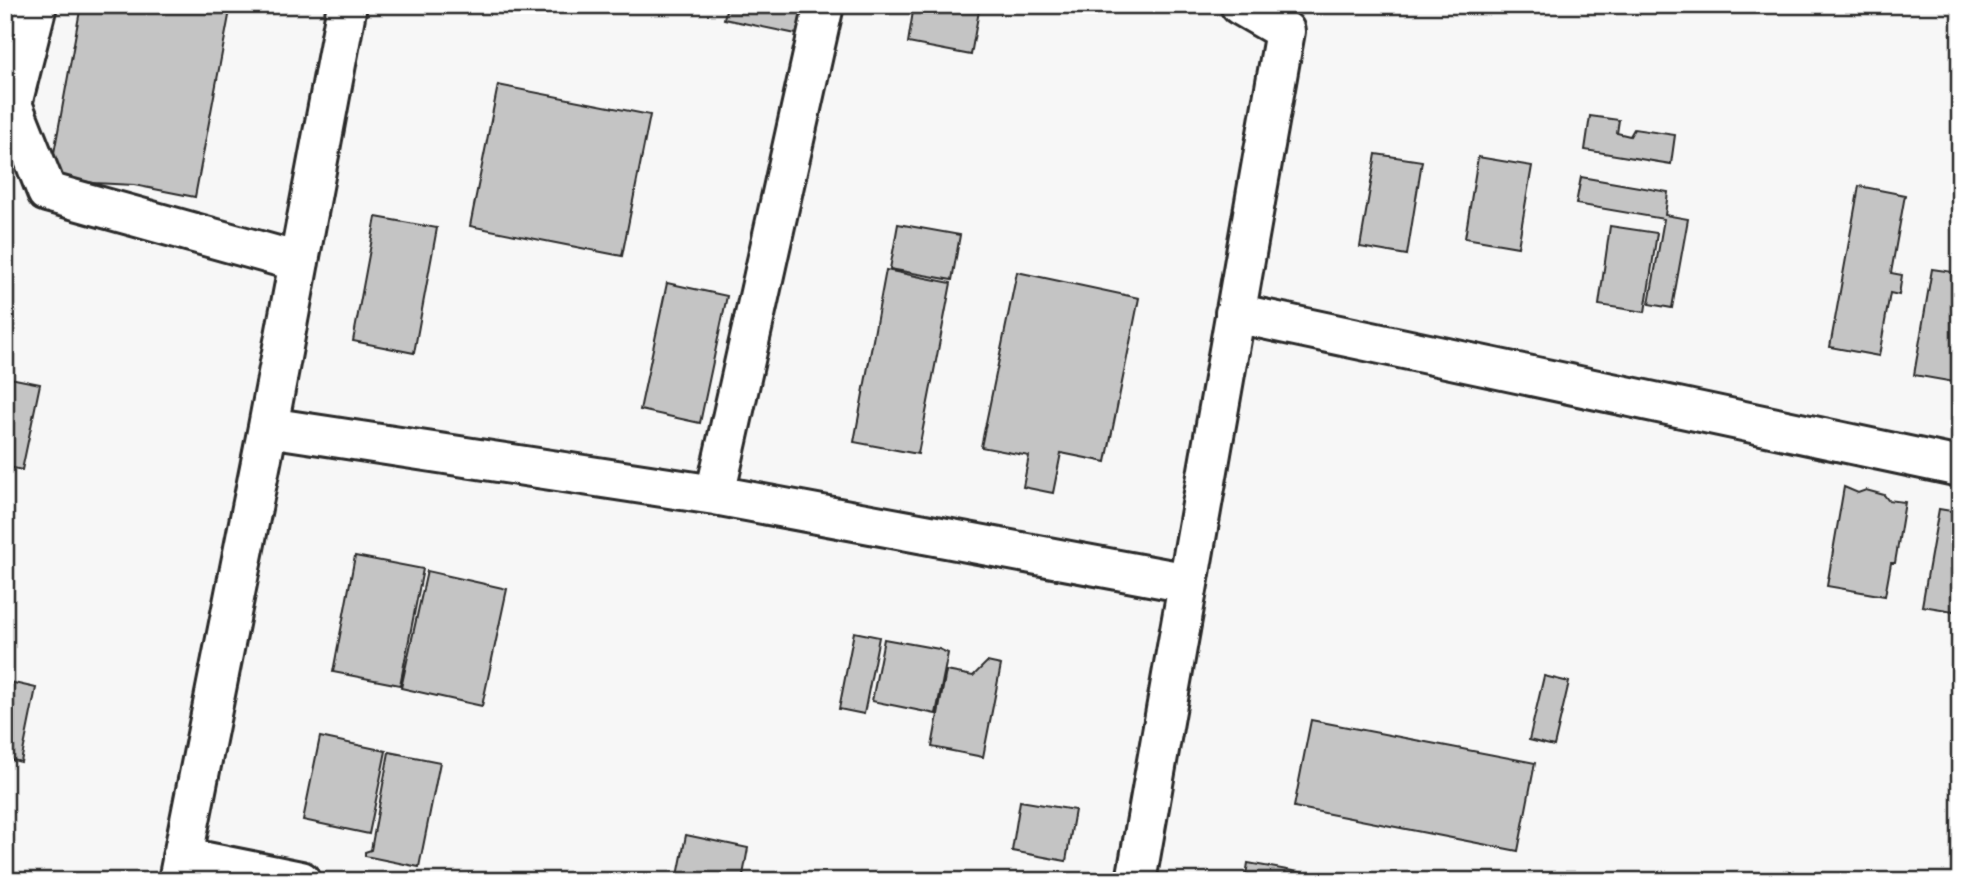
<svg xmlns="http://www.w3.org/2000/svg" width="1965" height="886" font-family="Kalam,sans-serif">
  <style>
    .building { fill: #c4c4c4; stroke: #2b2b2b; stroke-width: 2 }
    .lines { fill: none; stroke-linecap: round; stroke-linejoin: round }
    .minor-casing { stroke: #2b2b2b; stroke-width: 44 }
    .minor { stroke: #fff; stroke-width: 38 }
  </style>
  <rect width="100%" height="100%" fill="#f7f7f7"/>
  <filter id="ink" filterUnits="userSpaceOnUse"><feTurbulence type="fractalNoise" baseFrequency=".0143" numOctaves="2"/><feDisplacementMap in="SourceGraphic" scale="14" xChannelSelector="R" yChannelSelector="G"/><feConvolveMatrix kernelMatrix="1 2 1 2 8 2 1 2 1" color-interpolation-filters="sRGB"/></filter>
  <g filter="url(#ink)">
    <path class="building" d="M81 5H231L195 197 134 185 94 183 50 175Z
      M727 5H808L801 35 724 19Z
      M914 5H980L971 55 908 43Z
      M498 85 650 115 622 256 470 226Z
      M1590 116 1619 120 1617 133 1630 136 1634 129 1675 135 1671 164 1585 150Z
      M1376 154 1422 161 1407 255 1360 247Z
      M1478 157 1532 166 1518 247 1465 238Z
      M1581 177 1668 192 1665 215 1688 219 1672 308 1649 304 1664 219 1576 204Z
      M1859 186 1905 195 1891 273 1902 275 1899 295 1890 293 1879 356 1830 347Z
      M376 217 437 228 414 353 353 341Z
      M898 224 960 235 952 280 890 269Z
      M1610 226 1657 233 1645 312 1599 305Z
      M1932 269 1960 273V383L1914 375Z
      M886 270 951 283 918 454 854 442Z
      M1017 272 1139 298 1106 462 1061 453 1053 493 1023 487 1029 456 981 447Z
      M667 283 727 296 700 423 640 410Z
      M5 377 40 384 22 470 5 466Z
      M1844 487 1858 493 1866 490 1884 495 1888 500 1905 502 1895 563H1891L1885 596 1827 586Z
      M1939 509 1957 512 1960 510V612L1922 606Z
      M355 556 423 569 400 685 333 672Z
      M427 571 507 589 482 706 401 688Z
      M854 632 879 637 864 714 839 709Z
      M884 639 939 649 948 653 936 714 872 701Z
      M987 662 1001 665 983 757 932 747 946 671 973 676Z
      M1544 676 1569 682 1554 746 1529 740Z
      M5 681 36 688 21 762 5 758Z
      M1311 720 1535 763 1518 851 1294 807Z
      M320 737 386 751 369 834 303 820Z
      M389 752 440 762 419 867 365 856V852L371 850Z
      M1020 801 1075 810 1066 861 1012 851Z
      M686 835 748 848 742 881H677Z
      M1248 863 1310 874 1309 881H1245Z"/>
    <g class="lines">
      <defs>
        <path id="minor" d="M37 5 12 104 47 192 299 262
          M1235 313 1960 467
          M268 427 715 495 1188 583
          M715 495 824 5
          M182 857 301 881
          M178 881 268 427 347 5
          M1136 881 1285 31 1240 5"/>
      </defs>
      <use href="#minor" class="minor-casing"/>
      <use href="#minor" class="minor"/>
    </g>
  </g>
  <rect width="1965" height="886" fill="none" stroke="#fff" stroke-width="28"/>
  <rect x="14" y="14" width="1937" height="858" fill="none" stroke="#2b2b2b" stroke-width="2.5" filter="url(#ink)"/>
</svg>
